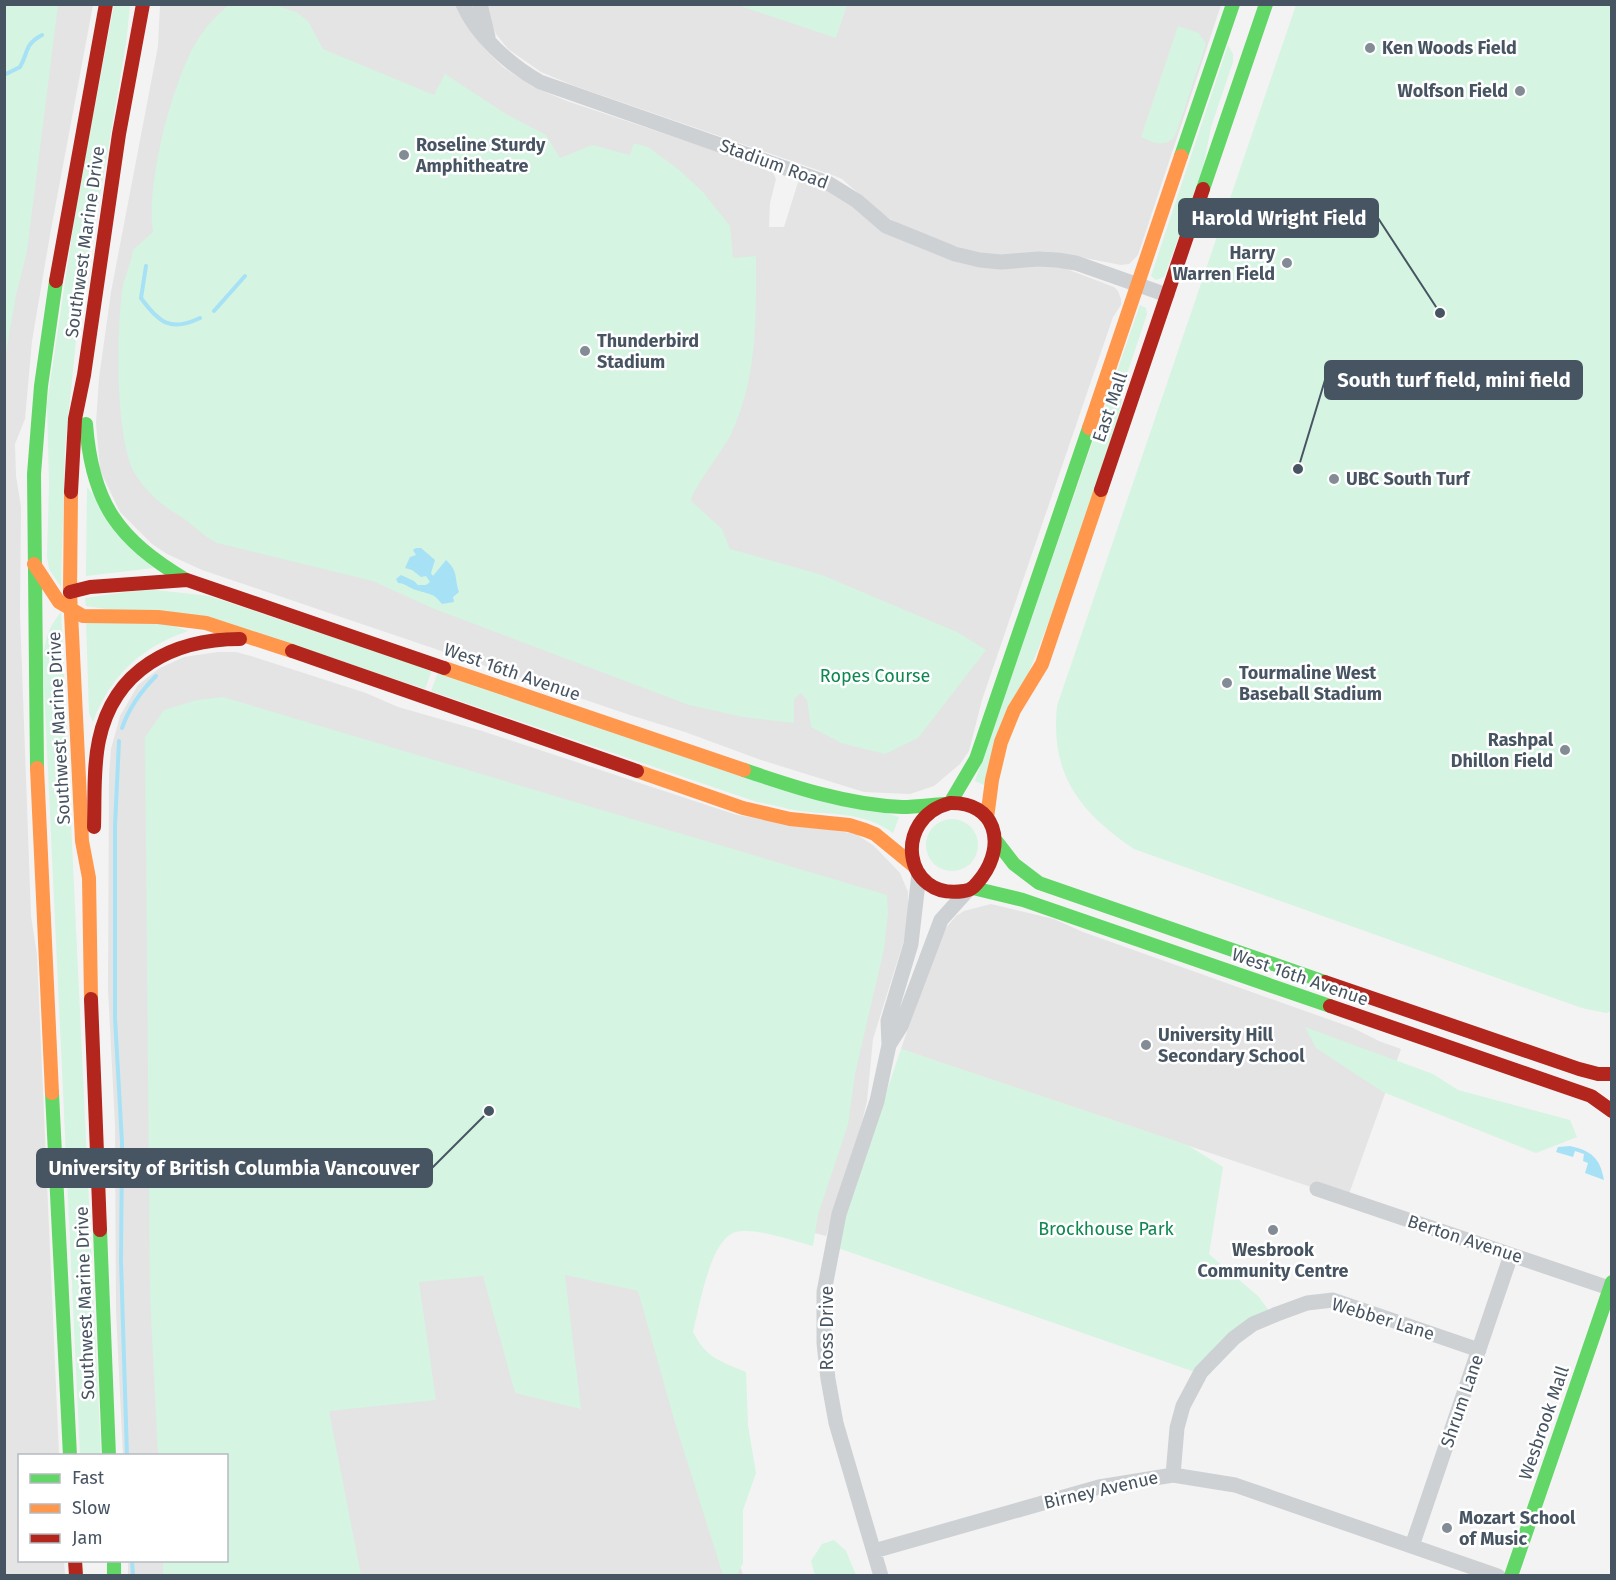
<svg xmlns="http://www.w3.org/2000/svg" width="1616" height="1580" font-family="'Fira Sans',sans-serif">
  <style>
    .education { fill: #e4e4e5 }
    .green { fill: #d5f4e2 }
    .water { fill: #a7e1f5 }
    .lines { fill: none; stroke-linecap: round; stroke-linejoin: round }
    .stream { stroke: #a7e1f5; stroke-width: 4 }
    .street { stroke: #ced1d4; stroke-width: 15 }
    .fast { stroke: #63d668; stroke-width: 14 }
    .slow { stroke: #ff974d; stroke-width: 14 }
    .jam { stroke: #b3261e; stroke-width: 14 }
    .poi-dot { fill: #838c95; stroke: #fff; stroke-width: 2 }
    .labels { text-anchor: middle; stroke-width: 5; stroke-linejoin: round; paint-order: stroke }
    .poi-label { font-size: 18px; font-weight: bold; fill: #475462; stroke: #fff; text-anchor: start }
    .street-label { font-size: 18px; fill: #475462; stroke: #fff }
    .park-label { font-size: 18px; fill: #0e8750; stroke: #fff }
    .leader { fill: none; stroke: #475462; stroke-width: 2 }
    .callout-dot { fill: #475462; stroke: #fff; stroke-width: 2 }
    .callout { fill: #475462; stroke: #475462; stroke-width: 2 }
    .callout-label { font-size: 20px; text-anchor: middle; font-weight: bold; fill: #fff }
  </style>
  <rect width="100%" height="100%" fill="#f3f3f3"/>
  <path class="education" d="M459 4 481 44 491 55 503 67 533 87 567 101 772 170 776 179 770 203 769 227H784L799 179 835 192 887 233 1035 265 1064 268 1114 287 1118 291 1121 299V305L1113 317 982 700 969 751 960 764 934 786 910 794 864 792 761 760 685 732 630 715 202 570 167 554 152 544 120 512 100 470 96 423 99 378 111 292 158 46 160 5Z
    M5 5H93L50 235 32 341 25 419 15 444 16 476 21 507 20 614 31 916 37 955 59 1455 20 1456V1560L64 1561 65 1575 5 1576Z
    M483 5H1221L1138 255 1129 264 1121 265 1059 253 995 256 965 249 912 232 882 214 842 179 835 176 572 85 541 72 508 49 496 34Z
    M218 652H236L251 656 366 693 398 707 482 731 737 815 856 834 874 846 900 873 908 892V916L904 940 873 1039 867 1101 862 1122 826 1236 707 1205 673 1349 743 1575H128V1561L226 1560V1456H123L116 1311 115 1125 108 989 109 775 111 749 120 716 138 685 160 668 184 657Z
    M991 904 1054 919 1083 932 1353 1028 1379 1041 1401 1049 1349 1194 1317 1189 901 1049 937 945 945 929 956 916 964 911Z"/>
  <path class="green" d="M5 4 58 5 27 251 16 295 5 358Z
    M114 5H130L126 44 77 331 65 448 61 587 49 569 47 556 49 484 47 403 79 188Z
    M228 5H275L296 12 308 21 323 49 434 95 445 74 506 114 546 135 560 158 592 145 630 155 634 143 648 147 678 169 703 192 730 226 733 258 756 256C756 316 758 377 731 434 723 451 693 487 691 501L722 529 730 549 822 575 957 632 986 650 918 738 885 754 841 743 811 727 807 700 801 693 794 699V723L743 717 689 705 432 608 373 581 217 543C201 535 193 524 180 516 162 506 145 491 134 472 115 437 116 326 123 285 126 273 131 263 133 250L153 232C145 186 174 70 203 32 210 22 220 13 228 5Z
    M737 5H847L836 38Z
    M1296 5H1611L1612 1011 1606 1013 1582 1008 1134 849C1080 812 1050 775 1057 706Z
    M1178 26 1199 33 1206 44 1176 134C1167 149 1154 143 1141 137Z
    M1228 45 1233 54V62L1211 127 1202 173 1164 277 1156 280 1151 276Z
    M1140 305 1146 308 1147 314 1123 386 1120 413 1052 614 984 785 975 781Z
    M87 487 154 568 86 576Z
    M147 589 209 596 432 670 425 689 252 631 86 606 85 598Z
    M61 612 101 1456 80 1455 43 664C45 641 46 631 61 612Z
    M86 620H158L188 631C141 647 110 676 93 722L89 713Z
    M438 672 899 817 893 833C861 810 831 816 794 810 781 807 769 804 757 802L431 691Z
    M223 697 887 895 888 913 884 949 855 1074 848 1125 818 1215 813 1246C794 1241 754 1227 736 1232 710 1238 699 1309 693 1332 706 1358 720 1361 746 1372L748 1426 756 1473 743 1510V1563L737 1575H723L675 1423 638 1291 565 1275 581 1409 515 1393 483 1276 419 1282 436 1400 329 1411 361 1575H163V1561L226 1560V1456L158 1455 150 1298 145 737 164 710 197 700Z
    M926 845a26 26 0 1 1 52 0a26 26 0 1 1-52 0Z
    M1305 1027 1433 1074 1458 1090 1570 1120 1577 1137 1536 1153 1383 1092 1316 1048Z
    M901 1049 1187 1145 1223 1167 1209 1254 1259 1297 1269 1311 1195 1372 838 1248 848 1206Z
    M834 1540 846 1551 856 1575H815L811 1561 822 1544Z"/>
  <path class="water" d="M416 548H421L435 560 431 573 433 576 446 560C459 572 454 578 459 592L453 597 454 602 442 604C433 592 430 595 416 590 409 588 405 583 398 583L396 579 401 575 414 581 418 585H426L430 582 426 576 421 577 412 570 405 568 410 557 416 555 413 550Z
    M1570 1146C1592 1151 1600 1158 1604 1180L1585 1173 1588 1163 1583 1161 1584 1154 1575 1151 1573 1157 1556 1152 1558 1147Z"/>
  <g class="lines">
    <path class="stream" d="M4 75 20 67C29 51 24 45 42 35
      M146 266 141 298C159 323 171 332 200 318
      M214 311 245 276
      M122 728C129 708 141 691 156 676
      M119 741 115 826V1018L122 1143 121 1261 127 1456
      M132 1560 133 1576"/>
    <path class="street" d="M463 4C476 35 511 66 540 82L828 183 857 201 886 226 955 254 980 260 1001 262 1038 259 1057 260 1076 263 1167 295
      M480 4 488 37
      M889 1045 901 1026 941 920 968 890
      M1317 1189 1612 1289
      M1173 1475 1177 1428 1183 1406 1201 1372 1234 1338 1253 1324 1277 1314 1307 1303 1333 1300 1479 1350
      M1412 1546 1511 1255
      M874 1551 1099 1487 1173 1475 1235 1485 1498 1576
      M881 1576 836 1423 828 1379 824 1343V1292L839 1214 877 1101 889 1045 888 1021 911 944 919 874"/>
    <path class="fast" d="M1181 156 1233 4
      M1203 189 1266 4
      M86 424C92 504 118 539 186 580
      M37 768 34 474 41 386 56 281
      M744 770C794 787 848 805 902 807 916 807 930 805 944 804
      M950 803 976 759 1089 428
      M997 842 1014 864 1039 883 1325 982
      M973 888 1023 900 1330 1006
      M52 1093 70 1456
      M100 1230 109 1456
      M114 1560V1576
      M1511 1576 1612 1282"/>
    <path class="slow" d="M1089 428 1181 156
      M71 492 70 592 82 841 89 878 91 999
      M34 564 59 602 83 616 158 617 206 623 292 651
      M444 668 744 770
      M37 768 52 1093
      M637 771 743 808 790 819 849 825 865 830 875 834 914 866
      M987 818 992 780 1001 742 1014 710 1042 664 1101 490"/>
    <path class="jam" d="M56 281 106 4
      M1101 490 1203 189
      M71 492 75 419 84 375 119 134 143 4
      M70 592 90 587 187 580 444 668
      M292 651 637 771
      M950 803C996 802 1006 844 982 877 977 883 973 890 964 891 903 901 892 818 950 803Z
      M94 827C95 798 93 768 99 740 114 669 173 639 240 639
      M1325 982 1579 1069 1598 1074H1612
      M91 999 100 1230
      M1330 1006 1591 1096 1612 1111
      M75 1560 76 1576"/>
  </g>
  <g class="poi-dot">
    <circle cx="1370" cy="48" r="6"/>
    <circle cx="1520" cy="91" r="6"/>
    <circle cx="404" cy="155" r="6"/>
    <circle cx="1287" cy="263" r="6"/>
    <circle cx="585" cy="351" r="6"/>
    <circle cx="1334" cy="479" r="6"/>
    <circle cx="1227" cy="683" r="6"/>
    <circle cx="1565" cy="750" r="6"/>
    <circle cx="1146" cy="1045" r="6"/>
    <circle cx="1273" cy="1230" r="6"/>
    <circle cx="1447" cy="1528" r="6"/>
  </g>
  <g class="labels">
    <g class="poi-label">
      <text x="1382" y="54">Ken Woods Field</text>
      <text x="1508" y="97" text-anchor="end">Wolfson Field</text>
      <text x="416" y="151">Roseline Sturdy<tspan x="416" dy="21">Amphitheatre</tspan></text>
      <text x="1275" y="259" text-anchor="end">Harry<tspan x="1275" dy="21">Warren Field</tspan></text>
      <text x="597" y="347">Thunderbird<tspan x="597" dy="21">Stadium</tspan></text>
      <text x="1346" y="485">UBC South Turf</text>
      <text x="1239" y="679">Tourmaline West<tspan x="1239" dy="21">Baseball Stadium</tspan></text>
      <text x="1553" y="746" text-anchor="end">Rashpal<tspan x="1553" dy="21">Dhillon Field</tspan></text>
      <text x="1158" y="1041">University Hill<tspan x="1158" dy="21">Secondary School</tspan></text>
      <text x="1273" y="1256" text-anchor="middle">Wesbrook<tspan x="1273" dy="21">Community Centre</tspan></text>
      <text x="1459" y="1524">Mozart School<tspan x="1459" dy="21">of Music</tspan></text>
    </g>
    <g class="street-label">
      <text transform="translate(774 164) rotate(20)" y="6">Stadium Road</text>
      <text transform="translate(85 242) rotate(-82)" y="6">Southwest Marine Drive</text>
      <text transform="translate(1110 407) rotate(-71)" y="6">East Mall</text>
      <text transform="translate(512 672) rotate(19)" y="6">West 16th Avenue</text>
      <text transform="translate(59 728) rotate(-93)" y="6">Southwest Marine Drive</text>
      <text transform="translate(1300 977) rotate(19)" y="6">West 16th Avenue</text>
      <text transform="translate(1465 1239) rotate(18)" y="6">Berton Avenue</text>
      <text transform="translate(85 1303) rotate(-92)" y="6">Southwest Marine Drive</text>
      <text transform="translate(1383 1319) rotate(17)" y="6">Webber Lane</text>
      <text transform="translate(827 1328) rotate(-90)" y="6">Ross Drive</text>
      <text transform="translate(1462 1401) rotate(-71)" y="6">Shrum Lane</text>
      <text transform="translate(1544 1423) rotate(-71)" y="6">Wesbrook Mall</text>
      <text transform="translate(1101 1490) rotate(-13)" y="6">Birney Avenue</text>
    </g>
    <g class="park-label">
      <text x="875" y="682">Ropes Course</text>
      <text x="1106" y="1235">Brockhouse Park</text>
    </g>
  </g>
  <path class="leader" d="M1440 313L1378 218M1298 469L1325 380M489 1111L432 1168"/>
  <g class="callout-dot">
    <circle cx="1440" cy="313" r="6"/>
    <circle cx="1298" cy="469" r="6"/>
    <circle cx="489" cy="1111" r="6"/>
  </g>
  <g class="callout">
    <rect x="1179" y="199" width="199" height="38" rx="6"/>
    <rect x="1325" y="361" width="257" height="38" rx="6"/>
    <rect x="37" y="1149" width="395" height="38" rx="6"/>
  </g>
  <g class="callout-label">
    <text x="1279" y="225">Harold Wright Field</text>
    <text x="1454" y="387">South turf field, mini field</text>
    <text x="234" y="1175">University of British Columbia Vancouver</text>
  </g>
  <rect width="1616" height="1580" fill="none" stroke="#475462" stroke-width="12"/>
  <rect x="18" y="1454" width="210" height="108" fill="#ffffff" stroke="#b5bbc0" stroke-width="1.5"/>
  <rect x="30" y="1474" width="30" height="9" fill="#63d668" stroke="#b5bbc0" stroke-width="1.5"/>
  <text x="72" y="1484" font-size="18" fill="#475462">Fast</text>
  <rect x="30" y="1504" width="30" height="9" fill="#ff974d" stroke="#b5bbc0" stroke-width="1.5"/>
  <text x="72" y="1514" font-size="18" fill="#475462">Slow</text>
  <rect x="30" y="1534" width="30" height="9" fill="#b3261e" stroke="#b5bbc0" stroke-width="1.5"/>
  <text x="72" y="1544" font-size="18" fill="#475462">Jam</text>
</svg>
